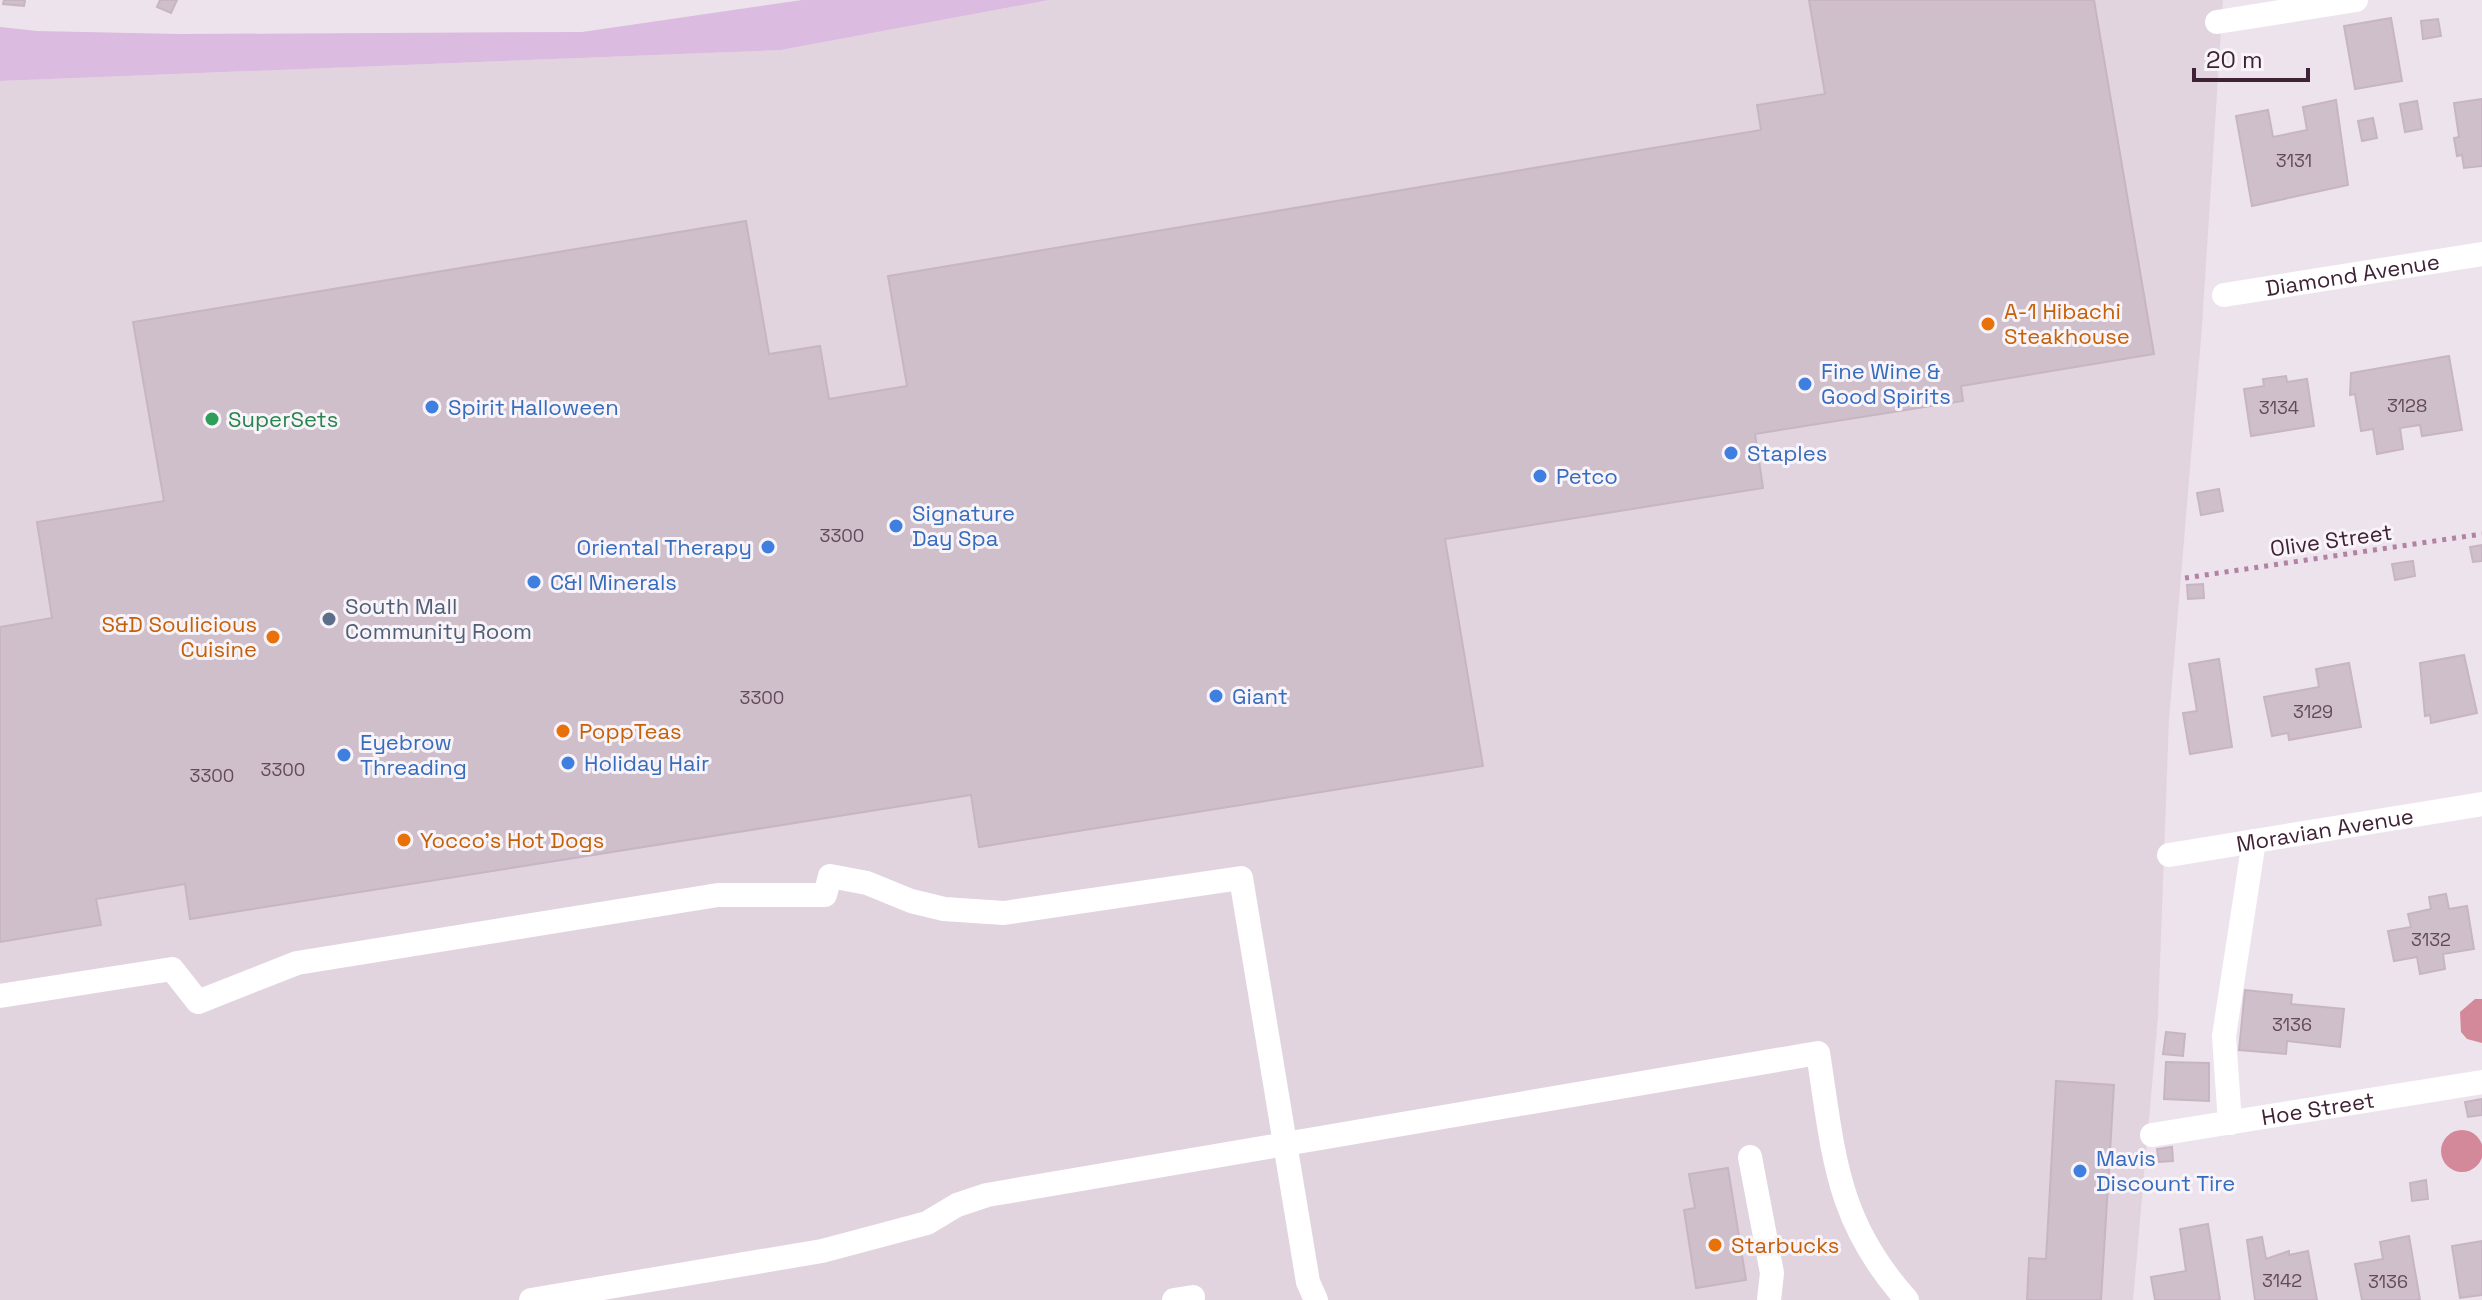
<svg xmlns="http://www.w3.org/2000/svg" width="2482" height="1300" font-family="'Space Grotesk',sans-serif">
  <style>
    .built { fill: #e1d4df }
    .green { fill: #dbbbdf }
    .water { fill: #d4899b }
    .building { fill: #cebfcb; stroke: #c7b5c4; stroke-width: 2 }
    .lines { fill: none; stroke-linecap: round; stroke-linejoin: round }
    .path { stroke: #b282a4; stroke-width: 5; stroke-dasharray: 4 6; stroke-linecap: butt }
    .minor { stroke: #fff; stroke-width: 24 }
    .food-dot { fill: #e8710a; stroke: #f9f4f9; stroke-width: 3 }
    .shop-dot { fill: #3f7fe0; stroke: #f9f4f9; stroke-width: 3 }
    .leisure-dot { fill: #2e9e5b; stroke: #f9f4f9; stroke-width: 3 }
    .service-dot { fill: #5c6f8a; stroke: #f9f4f9; stroke-width: 3 }
    .labels { text-anchor: middle; stroke-width: 6; stroke-linejoin: round; paint-order: stroke }
    .number-label { font-size: 18px; fill: #63495a }
    .street-label { font-size: 22px; fill: #3f2235; stroke: #f9f4f9 }
    .food-label { font-size: 22px; fill: #c56008; stroke: #f9f4f9; text-anchor: start }
    .shop-label { font-size: 22px; fill: #366cbe; stroke: #f9f4f9; text-anchor: start }
    .leisure-label { font-size: 22px; fill: #27864d; stroke: #f9f4f9; text-anchor: start }
    .service-label { font-size: 22px; fill: #4e5e75; stroke: #f9f4f9; text-anchor: start }
  </style>
  <rect width="100%" height="100%" fill="#ede3ec"/>
  <path class="built" d="M1049 0H2223L2202 326 2169 719 2158 1017 2133 1300H0V81L781 50Z"/>
  <path class="green" d="M802 0H1049L781 50 0 81V27L37 31 179 34 582 32Z"/>
  <path class="water" d="M2475 999H2482V1043L2467 1039 2461 1032 2460 1012Z
    M2441 1151a21 21 0 1 1 42 0a21 21 0 1 1-42 0Z"/>
  <path class="building" d="M4 0H25L24 6 3 4Z
    M160 0H177L171 13 157 7Z
    M1809 0H2094L2154 354 1961 386 1963 401 1755 434 1763 488 1445 539 1483 766 979 847 971 795 190 919 185 884 96 899 101 925 0 942V627L52 618 37 522 164 501 133 322 746 221 769 354 820 346 829 399 907 386 888 276 1761 130 1757 105 1825 94Z
    M2391 18 2402 81 2355 89 2344 26Z
    M2438 19 2441 36 2423 39 2421 21Z
    M2482 99V166L2464 168 2462 155 2457 156 2454 138 2459 137 2454 103Z
    M2336 100 2348 185 2252 206 2236 116 2268 110 2273 137 2307 130 2303 107Z
    M2417 101 2422 129 2405 132 2400 104Z
    M2373 118 2377 138 2362 141 2358 121Z
    M2449 356 2462 430 2422 436 2420 425 2400 428 2403 449 2377 454 2373 429 2361 431 2355 394 2350 395 2351 373Z
    M2286 376 2287 382 2307 379 2314 426 2251 436 2244 389 2264 386 2263 379Z
    M2219 489 2223 511 2201 515 2197 493Z
    M2482 545V561L2473 562 2470 547Z
    M2413 561 2415 576 2395 580 2392 564Z
    M2203 584 2204 598 2188 599 2187 585Z
    M2464 655 2477 713 2431 723 2430 715 2425 716 2420 663Z
    M2219 659 2232 747 2190 754 2183 713 2197 711 2189 664Z
    M2349 663 2361 727 2289 740 2288 733 2272 736 2264 697 2319 687 2316 669Z
    M2446 894 2449 909 2467 906 2474 949 2443 954 2445 969 2420 974 2417 957 2394 961 2388 931 2411 927 2408 914 2431 909 2429 897Z
    M2245 990 2292 995 2291 1004 2344 1009 2340 1047 2287 1041 2286 1054 2239 1050Z
    M2166 1032 2185 1034 2183 1056 2163 1054Z
    M2166 1062 2209 1063V1101L2164 1099Z
    M2056 1081 2114 1085 2101 1300H2027L2029 1258 2046 1259Z
    M2482 1099V1115L2468 1117 2465 1102Z
    M2172 1147 2173 1161 2159 1162 2157 1149Z
    M1728 1168 1746 1280 1696 1288 1684 1210 1695 1208 1689 1174Z
    M2426 1180 2428 1199 2412 1201 2410 1183Z
    M2208 1224 2220 1300H2155L2151 1277 2186 1271 2180 1229Z
    M2409 1236 2420 1300H2362L2355 1264 2383 1259 2380 1242Z
    M2262 1237 2266 1259 2289 1251V1255L2308 1251 2317 1300H2255L2247 1240Z
    M2482 1241V1295L2460 1298 2452 1246Z"/>
  <g class="lines">
    <path class="path" d="M2185 578 2482 534"/>
    <g class="minor">
      <path d="M2217 22 2356 0"/>
      <path id="s1" d="M2224 295 2482 254"/>
      <path id="s2" d="M2169 855 2482 804"/>
      <path d="M0 996 172 969 198 1002 297 963 718 895H825L830 876 867 883 911 901 944 909 1004 913 1241 878 1308 1282 1316 1300"/>
      <path d="M2230 1123 2224 1036 2254 841"/>
      <path id="s3" d="M2152 1135 2482 1082"/>
      <path d="M1750 1157 1772 1273 1769 1300"/>
      <path d="M531 1300 822 1251 927 1223 957 1205 987 1195 1818 1053C1834 1154 1835 1220 1907 1300"/>
      <path d="M1174 1300 1193 1297"/>
    </g>
  </g>
  <g class="food-dot">
    <circle cx="1988" cy="324" r="8"/>
    <circle cx="273" cy="637" r="8"/>
    <circle cx="563" cy="731" r="8"/>
    <circle cx="404" cy="840" r="8"/>
    <circle cx="1715" cy="1245" r="8"/>
  </g>
  <g class="shop-dot">
    <circle cx="1805" cy="384" r="8"/>
    <circle cx="432" cy="407" r="8"/>
    <circle cx="1731" cy="453" r="8"/>
    <circle cx="1540" cy="476" r="8"/>
    <circle cx="896" cy="526" r="8"/>
    <circle cx="768" cy="547" r="8"/>
    <circle cx="534" cy="582" r="8"/>
    <circle cx="1216" cy="696" r="8"/>
    <circle cx="344" cy="755" r="8"/>
    <circle cx="568" cy="763" r="8"/>
    <circle cx="2080" cy="1171" r="8"/>
  </g>
  <circle class="leisure-dot" cx="212" cy="419" r="8"/>
  <circle class="service-dot" cx="329" cy="619" r="8"/>
  <g class="labels">
    <g class="number-label">
      <text x="2294" y="167">3131</text>
      <text x="2407" y="412">3128</text>
      <text x="2279" y="414">3134</text>
      <text x="842" y="542">3300</text>
      <text x="762" y="704">3300</text>
      <text x="2313" y="718">3129</text>
      <text x="283" y="776">3300</text>
      <text x="212" y="782">3300</text>
      <text x="2431" y="946">3132</text>
      <text x="2292" y="1031">3136</text>
      <text x="2282" y="1287">3142</text>
      <text x="2388" y="1288">3136</text>
    </g>
    <g class="street-label">
      <text dy="8" stroke="none"><textPath href="#s1" startOffset="130">Diamond Avenue</textPath></text>
      <text transform="translate(2331 540) rotate(-8)" y="8">Olive Street</text>
      <text dy="8" stroke="none"><textPath href="#s2" startOffset="158">Moravian Avenue</textPath></text>
      <text dy="8" stroke="none"><textPath href="#s3" startOffset="168">Hoe Street</textPath></text>
    </g>
    <g class="food-label">
      <text x="2004" y="319">A-1 Hibachi<tspan x="2004" dy="25">Steakhouse</tspan></text>
      <text x="257" y="632" text-anchor="end">S&amp;D Soulicious<tspan x="257" dy="25">Cuisine</tspan></text>
      <text x="579" y="739">PoppTeas</text>
      <text x="420" y="848">Yocco's Hot Dogs</text>
      <text x="1731" y="1253">Starbucks</text>
    </g>
    <g class="shop-label">
      <text x="1821" y="379">Fine Wine &amp;<tspan x="1821" dy="25">Good Spirits</tspan></text>
      <text x="448" y="415">Spirit Halloween</text>
      <text x="1747" y="461">Staples</text>
      <text x="1556" y="484">Petco</text>
      <text x="912" y="521">Signature<tspan x="912" dy="25">Day Spa</tspan></text>
      <text x="752" y="555" text-anchor="end">Oriental Therapy</text>
      <text x="550" y="590">C&amp;I Minerals</text>
      <text x="1232" y="704">Giant</text>
      <text x="360" y="750">Eyebrow<tspan x="360" dy="25">Threading</tspan></text>
      <text x="584" y="771">Holiday Hair</text>
      <text x="2096" y="1166">Mavis<tspan x="2096" dy="25">Discount Tire</tspan></text>
    </g>
    <g class="leisure-label">
      <text x="228" y="427">SuperSets</text>
    </g>
    <g class="service-label">
      <text x="345" y="614">South Mall<tspan x="345" dy="25">Community Room</tspan></text>
    </g>
  </g>
  <path d="M2194 68v12h114v-12" fill="none" stroke="#3f2235" stroke-width="4"/>
  <text x="2206" y="68" font-size="24" fill="#3f2235" stroke="#f9f4f9" stroke-width="6" paint-order="stroke">20 m</text>
</svg>
